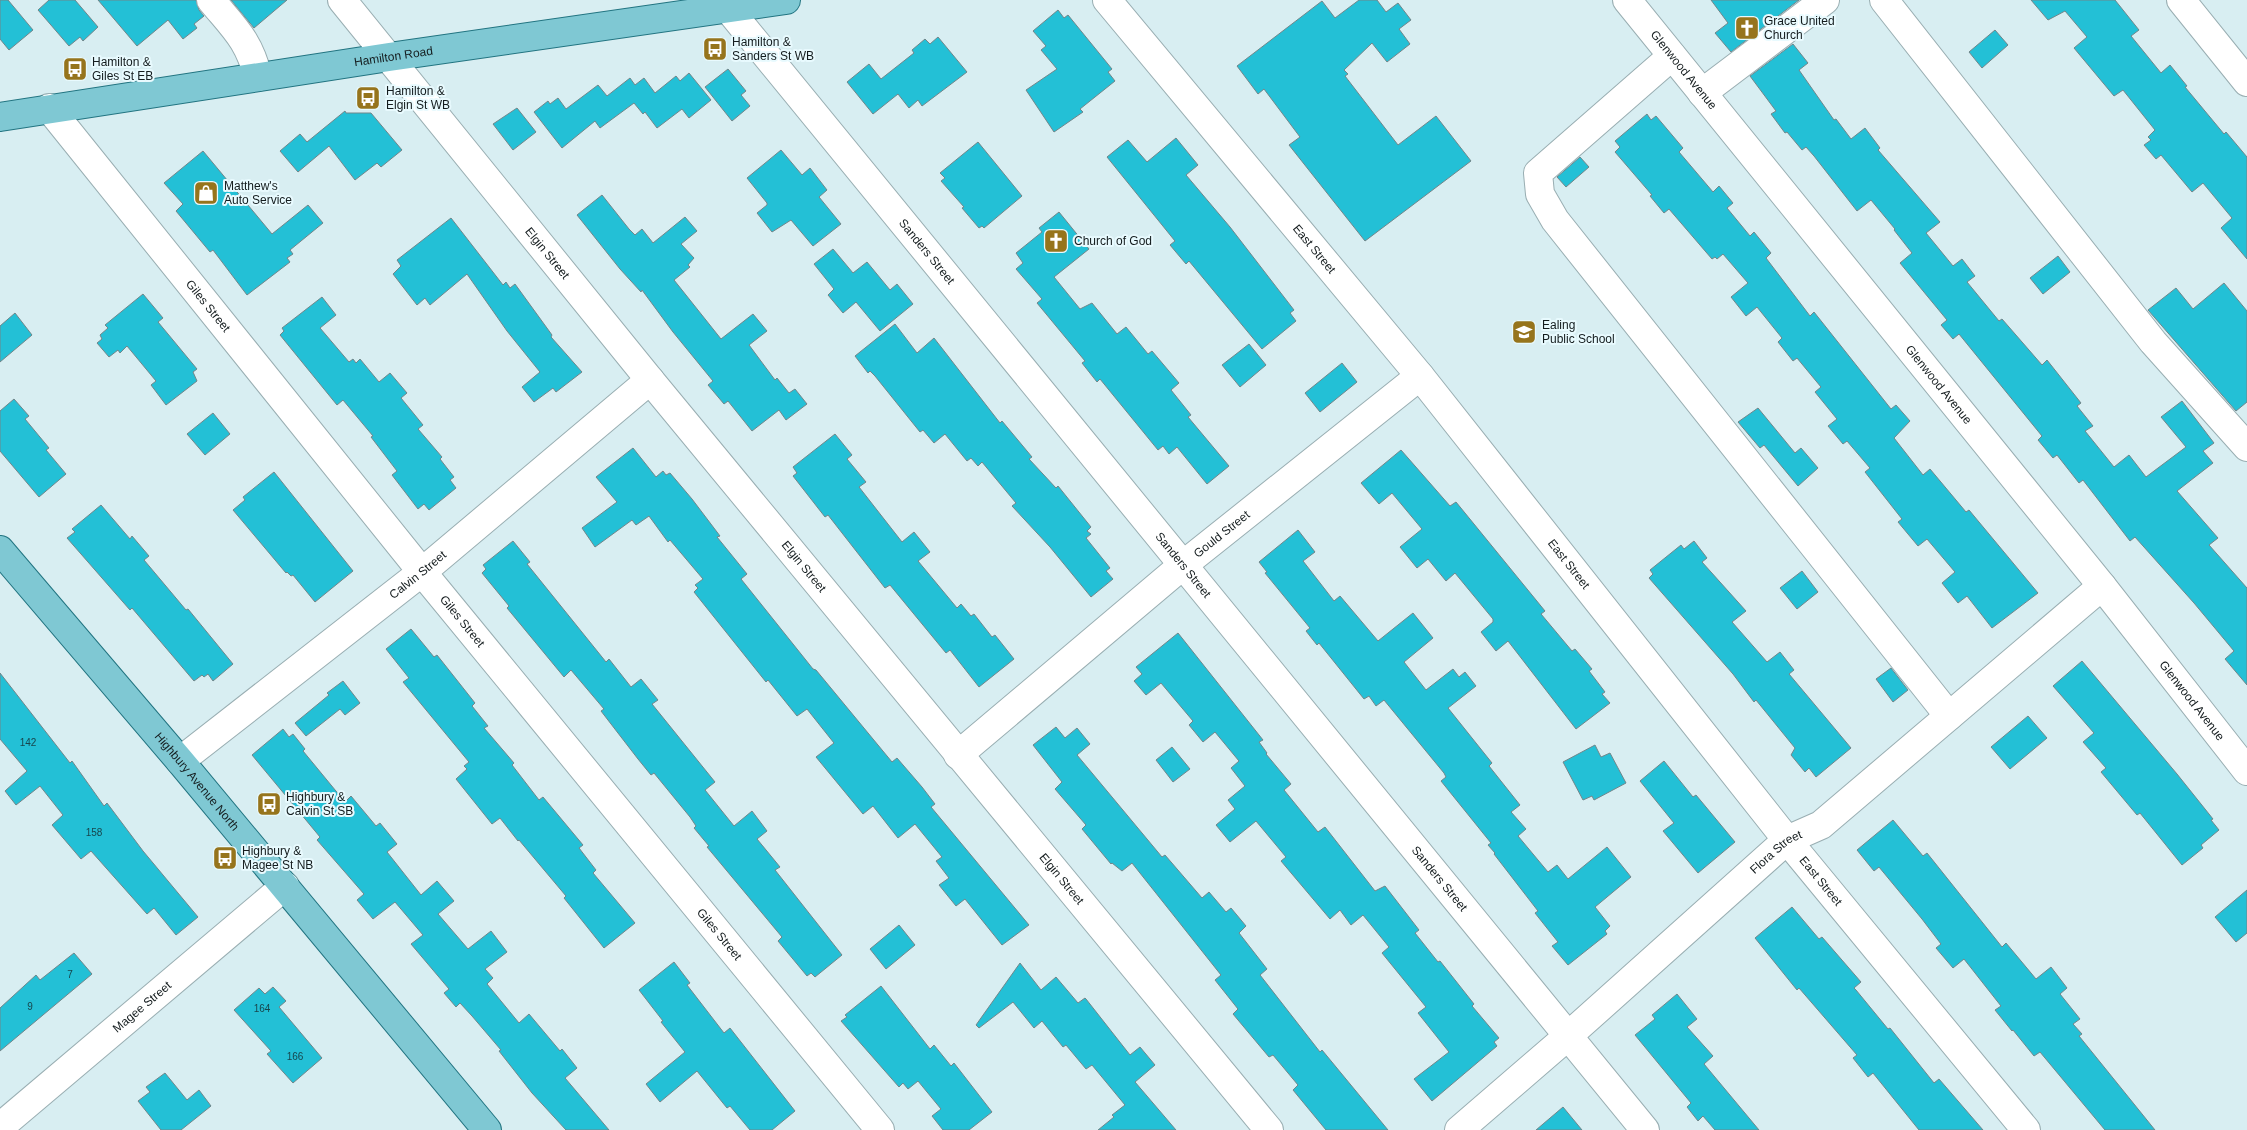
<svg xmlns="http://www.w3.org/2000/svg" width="2247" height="1130" font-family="Arial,sans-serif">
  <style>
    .building { fill: #23c0d6; stroke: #71868a }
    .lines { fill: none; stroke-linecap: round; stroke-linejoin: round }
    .minor-casing { stroke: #99aeb2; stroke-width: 30 }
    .major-casing { stroke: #227481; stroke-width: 30 }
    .minor { stroke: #fff; stroke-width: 28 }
    .major { stroke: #7fc8d3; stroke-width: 28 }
    .labels { text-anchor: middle; stroke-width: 4; stroke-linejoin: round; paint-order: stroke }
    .number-label { font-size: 10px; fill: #18454c }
    .poi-label { font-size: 12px; fill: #141c1e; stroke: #e8fafe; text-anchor: start }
    .street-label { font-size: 12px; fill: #141c1e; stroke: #e8fafe }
  </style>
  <rect width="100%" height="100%" fill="#d8eef2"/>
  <path class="building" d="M0 0H8L33 30 9 50 0 39Z
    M49 0H75L98 27 83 41 80 37 69 46 38 10Z
    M98 0H196L199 10 204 16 194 24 197 28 183 39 168 20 137 46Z
    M231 0H287L254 28Z
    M1359 0H1377L1386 12 1398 3 1411 20 1399 29 1410 44 1387 62 1372 43 1344 70 1348 74 1345 76 1398 145 1436 116 1471 161 1365 241 1289 145 1300 137 1264 89 1258 94 1237 66 1322 1 1335 18Z
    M1711 0H1799L1731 52 1715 33 1728 23Z
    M2031 0H2115L2139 30 2131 36 2161 73 2170 65 2187 86 2185 87 2224 134 2226 132 2247 157V259L2221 228 2232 218 2203 183 2192 192 2161 155 2156 159 2144 145 2151 140 2148 137 2155 130 2123 90 2114 96 2074 48 2087 37 2065 11 2048 20Z
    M1058 10 1064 18 1068 15 1112 69 1108 72 1115 81 1080 109 1083 112 1054 132 1026 90 1057 69 1041 50 1046 46 1033 31Z
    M1995 30 2008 45 1982 68 1969 52Z
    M938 37 967 72 922 106 918 100 909 108 898 94 873 114 847 82 869 64 881 79 914 53 912 50 925 39 930 44Z
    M1793 44 1808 63 1799 70 1834 120 1836 119 1851 139 1865 128 1880 148 1878 150 1940 222 1926 233 1953 266 1962 259 1975 276 1967 282 1999 321 2002 319 2042 365 2047 360 2081 403 2077 406 2093 426 2085 431 2114 467 2129 455 2146 477 2186 447 2161 417 2182 401 2214 443 2203 451 2213 463 2177 491 2218 538 2209 545 2247 588V685L2225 659 2234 651 2194 603 2135 537 2130 541 2083 480 2079 483 2057 455 2053 458 2038 440 2042 436 1959 334 1953 339 1941 325 1947 320 1900 263 1912 253 1894 230 1895 229 1871 200 1857 211 1814 156 1806 147 1802 150 1787 132 1785 133 1771 114 1776 111 1750 76Z
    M728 69 746 91 741 95 750 106 732 121 705 87Z
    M689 73 711 100 689 118 682 109 657 128 645 112 643 114 634 103 600 128 595 121 562 148 534 112 548 101 550 104 558 98 566 109 598 85 607 96 630 78 635 85 644 78 655 93 676 76 680 81Z
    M517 108 536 132 513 150 493 124Z
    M345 111 346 113H371L402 150 381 167 377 163 355 180 329 146 298 172 280 151 300 134 307 142Z
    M1647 114 1651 120 1656 116 1683 148 1679 152 1713 192 1719 186 1733 203 1727 208 1750 236 1754 232 1771 253 1766 258 1810 316 1814 312 1891 409 1896 405 1910 421 1894 438 1923 475 1930 469 1966 512 1969 510 2038 593 1992 628 1967 596 1958 603 1942 583 1955 572 1927 539 1918 546 1898 522 1902 519 1865 472 1870 468 1847 441 1843 444 1828 426 1837 419 1815 392 1821 387 1797 358 1793 361 1778 342 1782 338 1757 307 1746 316 1731 297 1748 283 1723 254 1717 259 1715 257 1712 259 1669 209 1664 213 1650 196 1652 195 1615 152 1620 147 1615 141Z
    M1176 138 1198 165 1186 175 1230 227 1294 310 1290 313 1296 321 1262 349 1189 261 1186 264 1170 245 1175 241 1107 157 1128 140 1147 162Z
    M978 142 1022 196 984 228 982 226 979 228 962 208 964 207 941 181 945 178 940 173Z
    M781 150 802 175 810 168 827 190 819 197 841 224 813 246 791 220 772 232 757 213 767 205V203L747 178Z
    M203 151 272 234 308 205 323 223 290 250 293 254 287 258 290 262 247 295 213 250 210 252 176 211 183 204 164 183Z
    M1580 157 1589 167 1566 187 1557 177Z
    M602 195 629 229 635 235 642 229 653 243 685 217 697 231 681 244 694 258 688 265 690 267 674 280 721 339 753 314 767 331 749 345 775 380 777 378 789 393 795 389 807 404 786 420 779 410 752 431 728 401 724 404 708 385 713 381 673 332 642 290 641 292 620 269 577 215Z
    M1059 212 1089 249 1054 277 1080 309 1092 303 1117 334 1126 327 1148 354 1152 351 1179 383 1171 390 1191 415 1188 417 1229 466 1207 484 1177 447 1169 454 1163 446 1158 450 1100 379 1097 382 1082 363 1085 361 1037 303 1042 299 1016 269 1023 263 1016 253 1042 232 1039 228Z
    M451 218 503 285 506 282 510 288 515 284 552 335 551 337 582 372 556 392 553 388 534 402 522 387 540 372 507 331 467 274 430 305 425 298 417 305 393 274 401 266 397 260Z
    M833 249 853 273 867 262 890 290 897 284 913 304 880 331 856 302 843 313 828 295 834 289 814 264Z
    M2058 256 2070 272 2043 294 2030 278Z
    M2224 283 2247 311V402L2236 411 2148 310 2176 288 2193 309Z
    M143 294 163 318 158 322 197 369 193 372 197 381 166 405 151 385 156 381 127 346 120 353 118 350 109 357 97 343 102 339 100 335 108 328 105 325Z
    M322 297 336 315 320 328 349 362 353 359 356 363 360 359 379 382 390 373 407 393 401 398 423 425 418 429 442 457 440 459 454 477 450 480 456 488 429 510 424 504 418 509 392 475 397 471 371 437 373 436 343 400 337 405 280 335 284 331 282 328Z
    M15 313 32 335 0 362V326Z
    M895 324 917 353 934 338 1000 423 1002 421 1032 457 1029 459 1056 488 1058 486 1091 527 1087 531 1091 534 1086 538 1110 568 1106 571 1113 579 1091 597 1050 547 1012 506 1016 503 982 462 978 466 971 458 967 461 945 434 934 443 923 430 920 432 875 376 870 371 868 373 855 356Z
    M1249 344 1266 365 1240 387 1222 365Z
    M1342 363 1357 382 1320 412 1305 393Z
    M14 399 29 416 25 419 49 448 46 450 66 474 39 497 0 451V411Z
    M1758 408 1795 453 1801 448 1818 468 1798 486 1764 445 1760 448 1738 422Z
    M213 413 230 434 205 455 187 434Z
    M835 434 852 455 847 459 866 482 859 487 902 542 914 532 930 552 918 561 957 608 961 604 971 616 974 614 992 637 995 635 1014 659 979 687 950 650 946 653 890 585 885 588 828 515 825 517 793 476 797 473 793 467Z
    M633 448 656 477 663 471 666 475 670 473 692 499 720 536 717 537 747 574 741 579 813 669 816 670 892 762 897 758 922 787 935 804 931 807 1029 925 1002 945 965 899 956 906 939 885 949 878 936 861 942 857 915 824 898 838 873 806 863 814 816 757 834 743 807 709 797 716 768 680 766 682 694 592 698 588 695 585 703 579 670 540 668 542 649 516 636 525 632 520 595 547 582 528 617 502 596 477Z
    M1401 450 1450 506 1456 502 1545 611 1541 614 1572 651 1575 649 1592 669 1589 671 1605 692 1602 694 1610 703 1576 729 1508 641 1496 651 1481 632 1493 622V619L1455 573 1446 581 1428 559 1417 568 1400 547 1422 529 1392 493 1379 504 1361 483Z
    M274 472 353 571 315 602 293 575 291 576 287 572 286 573 233 510 245 500 243 497Z
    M101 505 130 539 132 536 149 556 144 560 186 610 188 609 233 664 213 681 208 674 204 677 202 675 194 681 132 608 130 610 67 538 75 532 72 529Z
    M1298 530 1315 552 1303 561 1334 601 1340 596 1378 641 1413 613 1433 638 1404 662 1426 690 1453 669 1459 677 1465 672 1476 686 1448 708 1492 763 1489 766 1520 805 1511 812 1526 829 1518 836 1548 872 1557 865 1568 879 1607 847 1631 877 1595 907 1610 926 1605 931 1607 934 1568 965 1552 946 1558 942 1535 913 1538 911 1494 854 1495 853 1488 845 1491 843 1441 781 1446 777 1444 773 1384 700 1376 706 1369 696 1364 699 1319 643 1317 645 1306 631 1310 628 1265 573 1267 572 1259 562Z
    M513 541 530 562 527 564 606 662 609 659 631 687 641 679 658 700 652 704 715 782 705 790 734 826 752 811 767 831 757 839 780 867 775 870 842 955 815 977 811 973 807 976 778 941 782 937 707 847 709 846 694 828 696 826 690 817 654 773 651 775 638 759 601 711 604 709 571 670 564 677 507 608 509 606 482 573 486 569 483 565Z
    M1694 541 1707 558 1702 562 1746 611 1732 622 1767 662 1780 652 1794 670 1789 674 1851 748 1816 777 1809 768 1805 772 1791 755 1795 748 1756 700 1754 702 1733 674 1649 578 1653 574 1650 570 1681 545 1684 549Z
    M1802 571 1818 592 1797 609 1780 588Z
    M411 629 434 657 437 655 475 703 472 706 488 726 484 728 514 763 512 765 539 800 543 797 583 845 579 848 596 870 593 873 635 923 604 948 564 898 566 896 519 840 518 841 500 818 492 824 456 779 467 769 464 766 469 762 403 682 409 678 386 649Z
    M1178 633 1263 740 1259 742 1267 753 1266 754 1291 784 1284 790 1318 832 1325 827 1375 891 1385 886 1419 930 1415 933 1438 962 1440 961 1474 1004 1472 1006 1499 1038 1494 1042 1497 1046 1432 1101 1414 1079 1449 1052 1418 1013 1426 1007 1382 953 1389 947 1363 915 1351 925 1340 910 1330 919 1281 861 1286 857 1256 821 1230 842 1216 825 1235 809 1228 800 1245 786 1231 768 1239 761 1215 732 1203 742 1189 725 1193 721 1161 683 1146 695 1134 681 1142 674 1136 667Z
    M2082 661 2177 774 2213 819 2211 820 2219 830 2201 845 2203 848 2182 865 2140 813 2137 815 2101 772 2106 768 2083 742 2094 733 2053 686Z
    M1891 668 1908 690 1893 702 1876 679Z
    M0 673 70 763 72 761 104 806 107 803 143 851 198 917 176 935 154 908 147 914 91 851 81 859 52 825 63 815 40 786 16 805 5 791 27 771 0 739Z
    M343 681 360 703 345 715 340 709 306 736 295 723 329 695 327 693Z
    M2028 716 2047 738 2010 769 1991 747Z
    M1056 727 1065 738 1077 728 1090 744 1077 755 1162 857 1165 855 1202 898 1209 892 1226 912 1231 908 1246 926 1239 933 1267 969 1260 975 1320 1052 1322 1050 1388 1130H1326L1293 1090 1298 1085 1273 1055 1269 1057 1233 1014 1238 1009 1215 980 1221 975 1167 907 1132 863 1122 871 1112 863 1111 864 1082 829 1086 825 1055 789 1062 782 1033 745Z
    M283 729 289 737 293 734 305 749 303 751 345 802 351 796 376 826 380 823 397 844 387 852 421 895 437 881 454 901 438 914 468 949 491 931 507 952 485 969 493 978 487 984 519 1023 529 1014 560 1051 562 1049 577 1068 565 1078 609 1130H566L532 1093 499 1051 501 1050 472 1016 460 1003 456 1007 444 993 449 989 411 944 423 935 395 902 373 919 357 900 364 894 317 840 320 837 252 755Z
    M1595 745 1601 757 1610 753 1626 783 1594 800 1592 796 1583 800 1563 762Z
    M1172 747 1190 769 1173 782 1156 760Z
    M1664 761 1693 797 1696 795 1735 842 1698 873 1663 831 1674 823 1640 781Z
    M1893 820 1923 856 1927 853 2002 947 2006 943 2036 979 2051 967 2067 988 2060 994 2080 1019 2073 1024 2082 1034 2079 1036 2155 1130H2105L2040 1052 2034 1056 2013 1030 2012 1031 1995 1010 2001 1006 1964 959 1953 968 1936 948 1941 944 1922 919 1879 867 1874 871 1857 850Z
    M2247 890V933L2236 942 2215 917Z
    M1792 907 1819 939 1822 937 1861 982 1854 988 1856 990 1888 1029 1890 1028 1934 1083 1939 1079 1983 1130H1919L1873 1073 1868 1077 1853 1058 1857 1055 1799 988 1797 990 1755 938Z
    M899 925 915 945 886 969 870 949Z
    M74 953 92 974 0 1051V1008L36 975 40 980Z
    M674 962 690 983 687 985 724 1033 730 1028 795 1111 772 1130H750L730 1106 727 1108 697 1071 660 1102 646 1084 685 1052 661 1022 663 1021 639 990Z
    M1020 963 1041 990 1056 977 1078 1003 1085 998 1086 999 1130 1055 1140 1047 1155 1065 1135 1082 1176 1130H1098L1114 1117 1112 1115 1125 1105 1092 1065 1086 1069 1066 1045 1063 1047 1042 1021 1034 1028 1013 1002 979 1028 976 1025Z
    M881 986 930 1049 934 1045 951 1066 954 1063 992 1112 969 1130H943L932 1116 941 1109 918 1081 908 1089 903 1083 899 1087 841 1021 847 1017 845 1015Z
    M273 987 286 1001 279 1007 322 1058 293 1083 267 1054 271 1051 234 1010 259 988 265 994Z
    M1677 994 1697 1019 1687 1027 1713 1056 1704 1064 1759 1130H1715L1703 1116 1698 1121 1687 1107 1691 1103 1635 1035 1655 1019 1652 1015Z
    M165 1073 187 1100 199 1090 211 1106 181 1130H161L138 1101 150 1092 146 1087Z
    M1563 1107 1582 1130H1536Z"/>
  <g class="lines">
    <defs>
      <g id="minor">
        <path d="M211 0C234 28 249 40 258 77"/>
        <path id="s1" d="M342 0 650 380 1269 1130"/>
        <path id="s2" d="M721 0 1645 1130"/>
        <path id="s3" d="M1107 0 1420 376 1787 840 2026 1130"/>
        <path id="s4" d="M1627 0 2102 586 2247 771"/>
        <path d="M1884 0 2153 342 2247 447"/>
        <path d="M2181 0 2247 82"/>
        <path d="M1672 56 1538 173 1540 194 1555 220 1949 716"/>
        <path d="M1702 93 1825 0"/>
        <path id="s5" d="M49 108 422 572 880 1130"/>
        <path id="s6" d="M958 755 1183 565 1420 376"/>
        <path id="s7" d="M180 761 422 572 650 380"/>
        <path id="s8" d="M0 1127 285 886"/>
        <path id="s9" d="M1459 1130 1568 1036 1787 840 1821 825 2102 586"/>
      </g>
      <g id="major">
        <path id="s10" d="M0 117 389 57 786 0"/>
        <path id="s11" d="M0 550 180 761 487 1130"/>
      </g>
    </defs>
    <use href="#minor" class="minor-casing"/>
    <use href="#major" class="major-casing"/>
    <use href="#minor" class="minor"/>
    <use href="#major" class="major"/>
  </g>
  <defs>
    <symbol id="church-square" viewBox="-11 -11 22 22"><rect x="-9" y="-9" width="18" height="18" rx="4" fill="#96741c" stroke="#e8fafe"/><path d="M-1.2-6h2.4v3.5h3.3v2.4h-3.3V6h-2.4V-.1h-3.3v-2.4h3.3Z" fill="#fff"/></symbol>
    <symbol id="bus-square" viewBox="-11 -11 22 22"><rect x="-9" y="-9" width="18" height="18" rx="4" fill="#96741c" stroke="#e8fafe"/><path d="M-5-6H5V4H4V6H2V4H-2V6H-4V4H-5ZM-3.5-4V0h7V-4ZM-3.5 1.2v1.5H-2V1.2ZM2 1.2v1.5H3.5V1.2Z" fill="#fff"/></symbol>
    <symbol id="shop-square" viewBox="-11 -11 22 22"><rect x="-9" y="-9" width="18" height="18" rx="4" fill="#96741c" stroke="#e8fafe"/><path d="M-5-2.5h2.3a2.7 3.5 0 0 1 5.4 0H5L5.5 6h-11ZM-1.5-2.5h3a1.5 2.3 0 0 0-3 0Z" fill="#fff"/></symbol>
    <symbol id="school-square" viewBox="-11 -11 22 22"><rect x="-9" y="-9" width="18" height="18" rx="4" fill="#96741c" stroke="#e8fafe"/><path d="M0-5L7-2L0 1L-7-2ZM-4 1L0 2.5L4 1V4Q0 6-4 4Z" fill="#fff"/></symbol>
  </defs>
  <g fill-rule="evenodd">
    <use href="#church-square" x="1733" y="14" width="28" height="28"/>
    <use href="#bus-square" x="701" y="35" width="28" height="28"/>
    <use href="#bus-square" x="61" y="55" width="28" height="28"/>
    <use href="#bus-square" x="354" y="84" width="28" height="28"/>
    <use href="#shop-square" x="192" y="179" width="28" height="28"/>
    <use href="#church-square" x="1042" y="227" width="28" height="28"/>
    <use href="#school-square" x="1510" y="318" width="28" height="28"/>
    <use href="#bus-square" x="255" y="790" width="28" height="28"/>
    <use href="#bus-square" x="211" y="844" width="28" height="28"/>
  </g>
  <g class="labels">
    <g class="number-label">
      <text x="28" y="746">142</text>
      <text x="94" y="836">158</text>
      <text x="70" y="978">7</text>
      <text x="30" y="1010">9</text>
      <text x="262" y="1012">164</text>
      <text x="295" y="1060">166</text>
    </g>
    <g class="poi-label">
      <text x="1764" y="25">Grace United<tspan x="1764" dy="14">Church</tspan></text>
      <text x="732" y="46">Hamilton &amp;<tspan x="732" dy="14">Sanders St WB</tspan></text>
      <text x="92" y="66">Hamilton &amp;<tspan x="92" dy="14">Giles St EB</tspan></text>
      <text x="386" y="95">Hamilton &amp;<tspan x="386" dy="14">Elgin St WB</tspan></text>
      <text x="224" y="190">Matthew's<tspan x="224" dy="14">Auto Service</tspan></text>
      <text x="1074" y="245">Church of God</text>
      <text x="1542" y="329">Ealing<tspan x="1542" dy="14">Public School</tspan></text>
      <text x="286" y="801">Highbury &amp;<tspan x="286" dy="14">Calvin St SB</tspan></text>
      <text x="242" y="855">Highbury &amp;<tspan x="242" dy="14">Magee St NB</tspan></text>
    </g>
    <g class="street-label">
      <text dy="4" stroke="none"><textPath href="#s10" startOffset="398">Hamilton Road</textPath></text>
      <text dy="4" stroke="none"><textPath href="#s4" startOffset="90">Glenwood Avenue</textPath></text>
      <text dy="4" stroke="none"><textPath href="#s3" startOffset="324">East Street</textPath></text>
      <text dy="4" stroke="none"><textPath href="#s2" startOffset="325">Sanders Street</textPath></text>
      <text dy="4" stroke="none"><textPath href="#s1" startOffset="326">Elgin Street</textPath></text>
      <text dy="4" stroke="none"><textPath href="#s5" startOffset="254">Giles Street</textPath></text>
      <text dy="4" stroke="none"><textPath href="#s4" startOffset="495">Glenwood Avenue</textPath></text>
      <text dy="4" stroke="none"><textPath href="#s6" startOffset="344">Gould Street</textPath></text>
      <text dy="4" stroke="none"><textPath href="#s3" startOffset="729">East Street</textPath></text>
      <text dy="4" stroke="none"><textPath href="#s2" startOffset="730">Sanders Street</textPath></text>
      <text dy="4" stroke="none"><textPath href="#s1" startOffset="731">Elgin Street</textPath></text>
      <text dy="4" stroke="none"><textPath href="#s7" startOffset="302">Calvin Street</textPath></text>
      <text dy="4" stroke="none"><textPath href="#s5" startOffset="659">Giles Street</textPath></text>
      <text dy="4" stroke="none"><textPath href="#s4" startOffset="900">Glenwood Avenue</textPath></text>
      <text dy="4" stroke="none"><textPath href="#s11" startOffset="304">Highbury Avenue North</textPath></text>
      <text dy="4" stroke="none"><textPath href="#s9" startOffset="422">Flora Street</textPath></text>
      <text dy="4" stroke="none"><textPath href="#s2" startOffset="1135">Sanders Street</textPath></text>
      <text dy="4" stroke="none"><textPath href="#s1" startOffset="1136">Elgin Street</textPath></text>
      <text dy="4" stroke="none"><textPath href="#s3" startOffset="1134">East Street</textPath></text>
      <text dy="4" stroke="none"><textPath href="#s5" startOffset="1064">Giles Street</textPath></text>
      <text dy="4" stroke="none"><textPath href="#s8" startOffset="186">Magee Street</textPath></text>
    </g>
  </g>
</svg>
